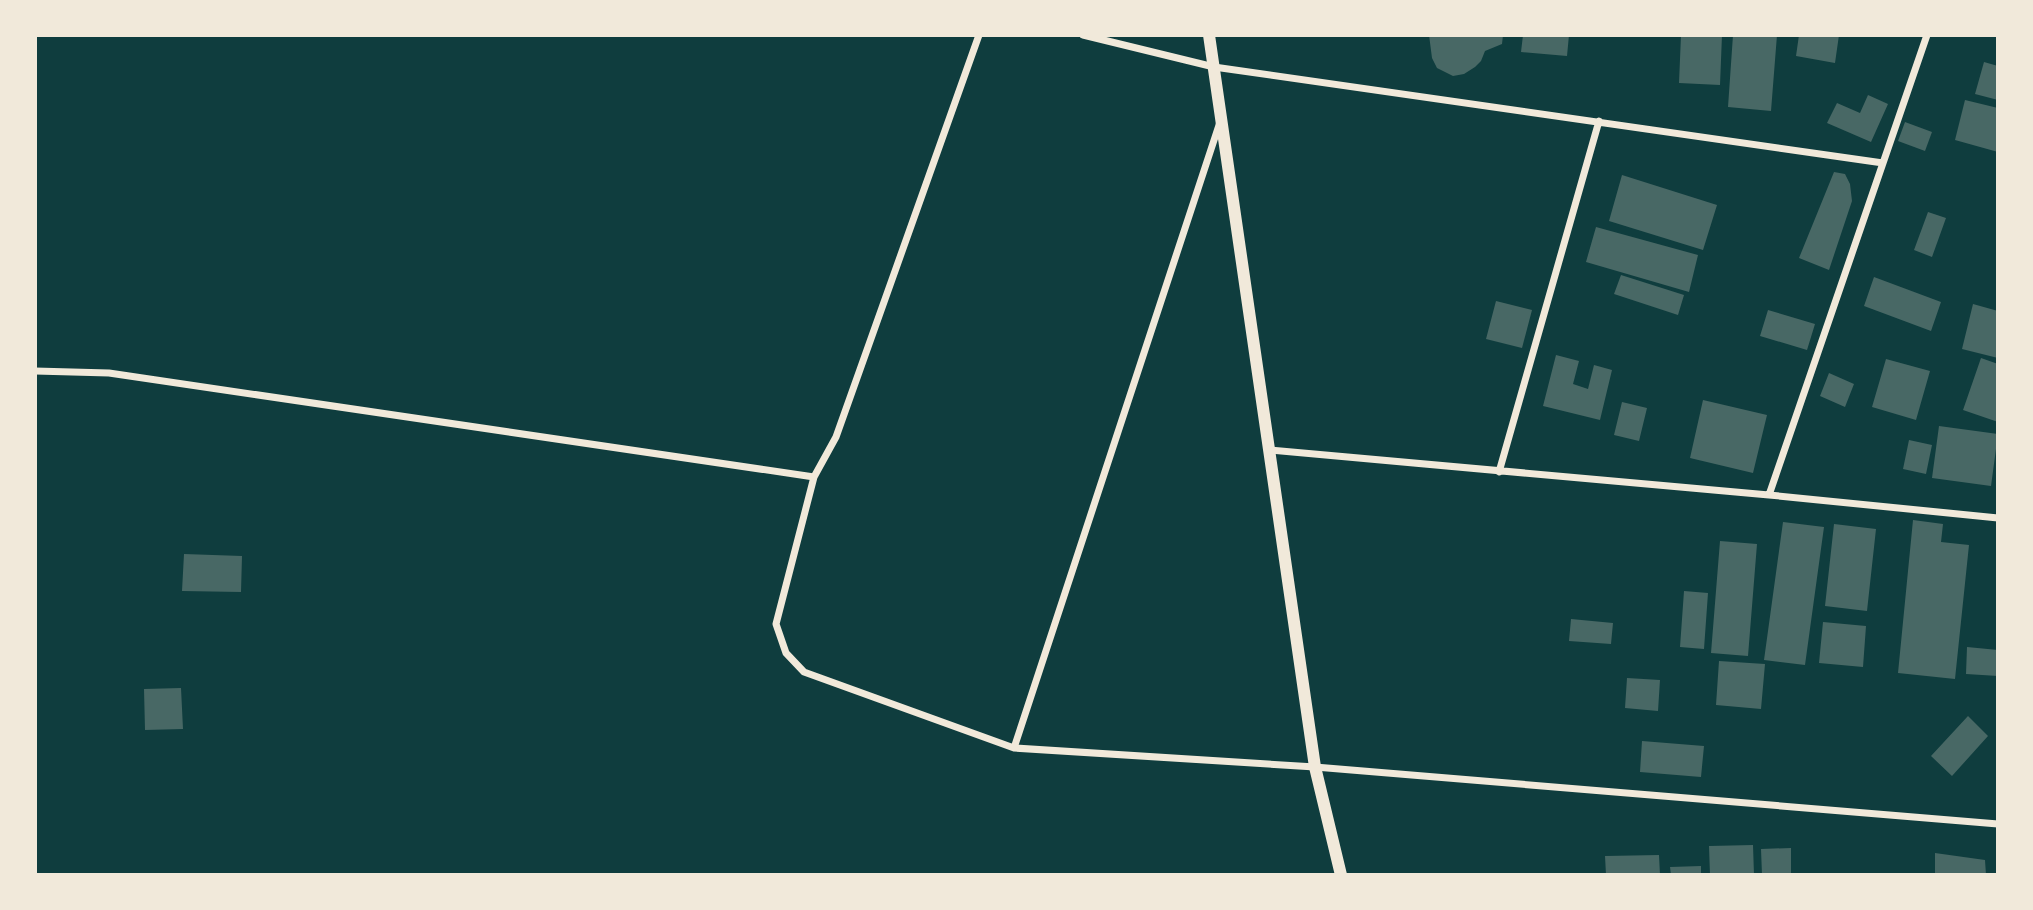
<svg xmlns="http://www.w3.org/2000/svg" width="2033" height="910" font-family="'Work Sans',sans-serif">
  <style>
    .building { fill: #486865 }
    .lines { fill: none; stroke-linecap: round; stroke-linejoin: round }
    .minor { stroke: #f1e9da; stroke-width: 7 }
    .tertiary { stroke: #f1e9da; stroke-width: 12 }
  </style>
  <rect width="100%" height="100%" fill="#0f3d3e"/>
  <path class="building" d="M1429 35H1503L1502 44 1485 51 1481 61 1475 67 1464 74 1453 76 1437 68 1432 58Z
    M1523 35H1569L1567 56 1521 52Z
    M1681 35H1722L1720 85 1679 83Z
    M1733 35H1777L1771 111 1728 107Z
    M1799 35H1839L1835 63 1796 56Z
    M1984 62 1998 66V100L1975 94Z
    M1868 95 1888 104 1871 142 1827 123 1837 103 1860 113Z
    M1965 100 1998 108V152L1955 140Z
    M1905 122 1932 132 1925 151 1898 141Z
    M1834 172 1845 174 1850 184 1852 201 1829 270 1799 258Z
    M1622 175 1717 205 1703 250 1609 221Z
    M1928 212 1946 218 1932 257 1914 250Z
    M1596 227 1698 255 1689 292 1586 262Z
    M1621 275 1684 295 1678 315 1614 294Z
    M1874 277 1941 302 1931 331 1864 306Z
    M1496 301 1532 310 1522 348 1486 339Z
    M1973 304 1998 311V358L1962 349Z
    M1768 310 1815 324 1807 350 1760 336Z
    M1556 355 1579 361 1573 384 1588 389 1594 365 1612 370 1600 420 1543 406Z
    M1981 358 1998 364V422L1963 410Z
    M1886 359 1930 371 1916 420 1872 407Z
    M1829 373 1854 384 1845 407 1820 396Z
    M1703 400 1767 415 1753 473 1690 458Z
    M1622 402 1647 408 1639 441 1614 435Z
    M1939 426 1998 434 1991 486 1932 478Z
    M1909 440 1932 445 1926 474 1903 469Z
    M1913 520 1943 524 1941 542 1969 545 1955 679 1898 673Z
    M1783 522 1824 527 1805 665 1764 660Z
    M1834 524 1876 529 1867 611 1825 606Z
    M1720 541 1757 544 1748 656 1711 653Z
    M184 554 242 556 241 592 182 591Z
    M1684 591 1708 593 1704 649 1680 647Z
    M1571 619 1613 623 1611 644 1569 641Z
    M1823 622 1866 626 1863 667 1819 663Z
    M1967 647 1998 650V676L1966 674Z
    M1719 661 1765 664 1761 709 1716 705Z
    M1627 678 1660 680 1658 711 1625 708Z
    M181 688 183 729 145 730 144 689Z
    M1968 716 1988 736 1952 776 1931 756Z
    M1642 741 1704 746 1701 777 1640 772Z
    M1753 845 1754 875H1710L1709 846Z
    M1791 848V875H1762L1761 849Z
    M1935 853 1985 860 1986 875H1935Z
    M1659 855 1660 875H1606L1605 856Z
    M1701 866V875H1671L1670 867Z"/>
  <g class="lines">
    <path class="minor" d="M979 35 836 437 814 477 776 624 786 653 804 672 1014 748 1315 767 1998 824
      M1083 35 1214 67 1883 163
      M35 371 109 373 814 477
      M1269 450 1769 495 1998 518
      M1499 472 1599 121
      M1769 495 1927 35
      M1014 748 1220 122"/>
    <path class="tertiary" d="M1209 35 1315 767 1341 875"/>
  </g>
  <rect width="2033" height="910" fill="none" stroke="#f1e9da" stroke-width="74"/>
</svg>
